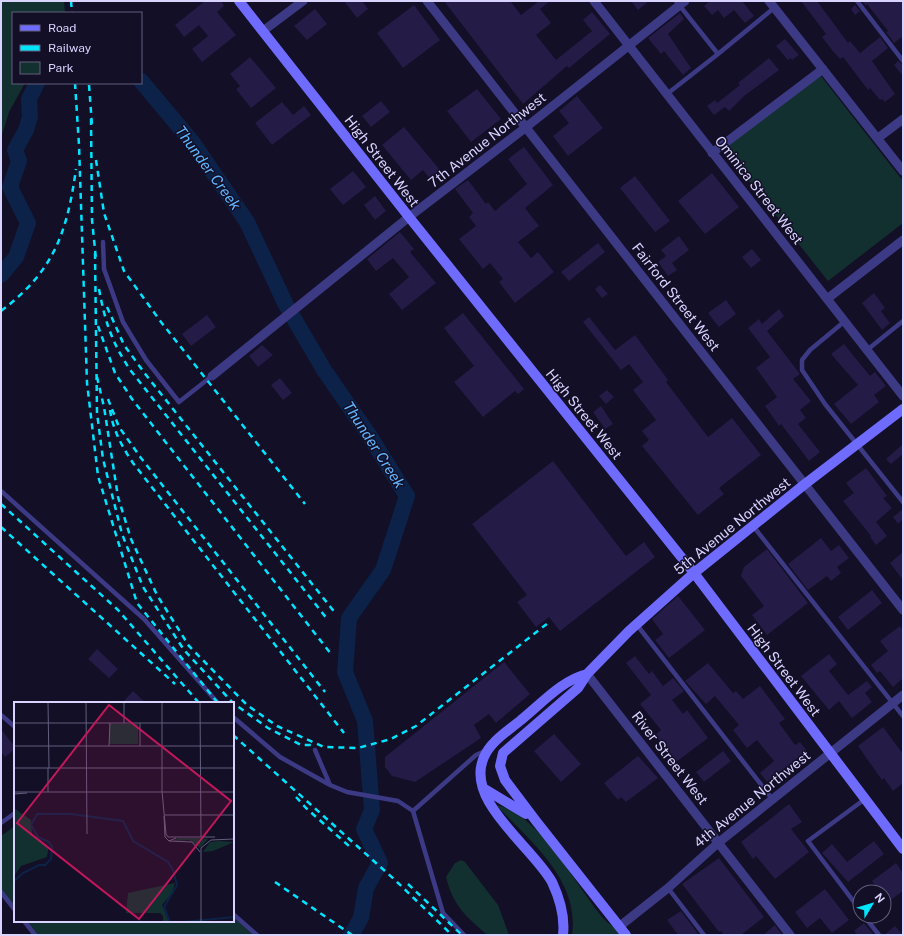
<svg xmlns="http://www.w3.org/2000/svg" width="904" height="936" font-family="'Public Sans',sans-serif">
  <style>
    .green { fill: #12302f }
    .lines { fill: none; stroke-linecap: round; stroke-linejoin: round }
    .river { stroke: #0c2248; stroke-width: 16 }
    .building { fill: #241b47 }
    .lane { stroke: #3d3a85; stroke-width: 4.5 }
    .street { stroke: #3d3a85; stroke-width: 9 }
    .secondary { stroke: #6f6bff; stroke-width: 10 }
    .rail { stroke: #00e5ff; stroke-width: 2.5; stroke-dasharray: 6 5; stroke-linecap: butt }
    .labels { text-anchor: middle; stroke-width: 3; stroke-linejoin: round; paint-order: stroke }
    .street-label { font-size: 14px; fill: #d9d4ff; stroke: #130f26 }
    .water-label { font-size: 15px; font-style: italic; fill: #62b6ff; stroke: #130f26 }
    .inset-river { fill: none; stroke: #0c2248; stroke-width: 2 }
    .inset-road { fill: none; stroke: #625e7d; stroke-width: 1 }
    .view { fill: #c2185b; fill-opacity: 0.15; stroke: #c2185b; stroke-width: 2 }
    .inset-edge { fill: none; stroke: #d9d4ff; stroke-width: 2 }
  </style>
  <rect width="100%" height="100%" fill="#130f26"/>
  <path class="green" d="M1 1H64L65 13H13V83H25L9 112 1 138Z
    M817 71 903 181V223L828 281 721 146Z
    M496 805C538 812 576 886 603 918 609 925 618 928 624 935H572C580 880 530 841 496 805Z
    M15 826V908L1 890V836Z
    M461 860 465 862 498 905 509 935H487C466 916 453 906 446 877L455 863Z
    M233 917 254 935H35L25 921H233Z"/>
  <g class="lines">
    <path class="river" d="M141 81 193 143 247 222 286 305 324 370 369 435 407 496 383 570 349 618 345 672 365 721 372 810 364 829 380 863 366 888 361 918 351 935
      M1 275 16 257 28 223 10 187 19 161 15 150 26 130 30 117 29 99 37 83"/>
  </g>
  <path class="building" d="M205 1H221L224 6 217 12 236 35 202 62 192 49 208 36 199 25 184 37 175 25Z
    M344 1H362L368 9 357 18Z
    M444 1H510L521 15 539 1H550L540 9 551 23 536 35 556 60 592 31 583 20 592 12 610 34 569 68 567 66 523 104Z
    M631 1H649L638 10Z
    M710 1H742L754 16 745 23 734 10 724 18 718 10 712 15 704 6Z
    M801 1H817L848 43 850 41 860 53 880 37 888 48 872 61 895 94 885 102 882 99 880 100 870 88 868 90 843 57 840 59 832 50 822 37 826 34Z
    M862 1H903V36L894 43 886 32 888 31 867 4 866 6Z
    M414 5 440 40 403 68 377 33Z
    M855 5 860 11 855 15 851 9Z
    M315 9 327 24 307 40 294 26Z
    M680 13 684 19 668 34 691 68 683 75 664 51 661 54 648 38Z
    M785 39 799 55 792 60 791 58 788 60 776 46Z
    M250 57 276 88 251 108 236 89 240 86 230 74Z
    M769 58 779 70 744 96 729 111 725 107 714 115 707 106 715 100 717 103 740 85 738 83Z
    M898 61 903 65V76L894 65Z
    M477 89 501 119 471 142 447 111Z
    M577 96 603 128 568 156 553 136 569 123 559 111Z
    M381 101 390 112 371 127 362 116Z
    M282 102 293 115 304 106 311 115 272 145 255 123Z
    M404 127 440 170 430 179 423 170 411 180 382 145Z
    M524 147 553 185 525 208 539 226 518 242 531 258 538 252 554 272 515 303 499 282 503 279 490 263 483 269 459 239 476 226 469 217 473 213 455 189 468 180 486 204 488 202 495 211 527 184 508 159Z
    M353 171 366 187 343 205 330 189Z
    M712 173 739 207 705 234 678 201Z
    M635 176 670 221 655 232 620 188Z
    M375 196 386 211 375 220 364 205Z
    M400 232 414 249 410 252 436 283 402 310 389 294 409 277 393 258 376 271 367 259Z
    M679 236 689 250 672 263 677 270 668 276 658 262 666 256 661 250Z
    M598 243 605 252 569 281 561 272Z
    M752 249 761 260 751 268 742 257Z
    M600 285 608 294 602 298 595 289Z
    M874 293 885 308 881 311 890 323 882 330 862 303Z
    M726 300 736 314 719 327 708 313Z
    M779 309 784 316 767 331 800 374 793 379 811 401 800 410 806 418 798 424 820 452 809 461 781 424 779 426 765 406 777 397 756 368 770 357 748 328 759 319 762 324Z
    M463 313 524 389 518 394 515 391 483 417 454 382 474 366 444 328Z
    M207 315 216 327 191 346 182 334Z
    M589 317 615 350 635 335 668 380 666 382 708 437 732 418 761 455 719 488 724 494 698 515 642 446 649 440 642 431 656 420 633 390 643 382 629 364 621 370 583 322Z
    M844 344 870 376 875 372 886 386 874 395 879 402 851 424 834 404 858 385 831 354Z
    M262 345 273 355 258 367 249 356Z
    M280 378 292 393 283 400 271 385Z
    M607 390 614 397 606 404 599 396Z
    M601 406 613 424 605 429 593 412Z
    M903 444V454L891 464 886 459Z
    M553 461 626 556 644 542 655 557 560 631 549 617 536 627 517 602 527 595 472 524Z
    M866 468 887 496 883 498 892 508 876 522 887 536 876 545 870 537 871 536 843 501 854 493 846 483Z
    M903 509V519L898 524 893 517Z
    M821 538 831 551 839 545 849 558 837 567 841 573 831 581 827 576 808 590 788 564Z
    M767 549 808 603 767 635 752 615 764 606 741 576 744 567Z
    M903 552V580L890 563Z
    M872 590 882 603 848 630 838 617Z
    M678 596 705 630 669 658 655 640 663 634 652 619Z
    M900 626 903 630V678L893 687 880 671 877 673 871 665 888 651 880 641Z
    M97 649 118 669 109 678 88 659Z
    M829 654 837 664 829 671 848 695 867 681 872 687 865 693 872 702 852 718 839 701 829 710 801 676Z
    M635 656 649 674 652 671 663 686 673 678 684 691 672 700 683 714 687 710 708 738 676 762 655 735 661 730 640 704 651 695 626 663Z
    M504 662 530 694 496 723 489 714 474 725 481 738 415 782 392 776 385 767V757Z
    M708 663 733 693 736 691 743 699 760 686 785 719 779 723 795 745 800 742 807 751 767 782 760 773 774 761 757 740 747 748 733 730 739 725 715 696 706 704 685 681Z
    M133 691 146 703H122Z
    M883 727 903 754V783L893 791 884 778 882 780 858 746Z
    M1 729 15 747V749L5 757 1 752Z
    M554 734 581 764 561 782 534 751Z
    M723 751 731 761 704 782 696 772Z
    M638 756 658 778 626 802 621 797 618 800 604 783Z
    M789 804 802 822 791 829 809 852 775 879 756 856 753 859 741 842Z
    M874 841 884 854 848 882 822 853 832 844 847 862Z
    M719 858 764 917 741 935H724L721 931 719 932 682 884Z
    M896 863 903 873V891L888 902 884 897V892H880L872 881Z
    M825 889 849 920 832 933 820 918 807 928 795 912Z
    M681 911 699 935H678L667 920Z
    M864 923 874 935H857L854 931Z
    M775 925 782 935H763Z
    M895 926 903 935H884Z"/>
  <g class="lines">
    <path class="lane" d="M676 1 718 54 774 8
      M857 1 903 61
      M667 94 718 54
      M103 242 104 269 123 322 146 360 179 402 212 376
      M845 321 810 350 802 360V370L825 404 903 502
      M867 350 903 321
      M1 491 144 619 218 703
      M753 526 903 716
      M637 625 773 800
      M1 715 15 727
      M233 717 280 757 330 785 347 792 398 801 413 811 443 913 464 935
      M315 750 330 785
      M413 811 476 755 485 751
      M1 823 15 813
      M668 888 704 935
      M1 892 15 910
      M860 910 808 841 865 799
      M233 914 257 935
      M864 916 879 935
      M24 921 35 935"/>
    <path class="street" d="M427 1 903 610
      M594 1 903 396
      M769 1 903 171
      M263 31 303 1
      M878 138 903 119
      M712 153 823 69
      M827 299 903 240
      M212 376 409 217 525 128 685 1
      M587 674 790 935
      M620 926 668 888 718 843 903 695"/>
    <path class="secondary" d="M239 1 409 217 694 573 903 849
      M483 788 526 814
      M563 935C565 917 560 899 552 882 533 847 464 801 484 757 491 741 508 731 521 720 541 704 562 680 587 674
      M626 935 536 821 505 780 500 766 503 753 578 688 587 674 629 631 694 573 805 484 903 409"/>
    <path class="rail" d="M71 1 72 13
      M75 83 79 145 87 383 98 476 137 603 218 703
      M89 85 92 125
      M91 119 92 220 96 259
      M96 160 104 213 124 271 161 322 305 504
      M95 253 97 413 103 459 122 534 143 587 184 650 233 703 268 728 301 745H313
      M99 289C105 322 112 343 131 371L328 620
      M107 307 124 345 146 375 336 614
      M1 311C54 271 67 233 76 169
      M98 326 115 373 132 399 331 654
      M97 377 104 407 118 497 131 539 157 595 189 646 247 705 277 726 324 747 358 748 391 739 416 726 548 623
      M108 399 119 427 141 458 325 692
      M110 410C113 430 122 447 133 463L344 733
      M1 504 118 610 199 703
      M1 527 175 684
      M233 735 395 880 452 935
      M296 797 306 808 349 846
      M275 882 352 935
      M408 884 462 935"/>
  </g>
  <g class="labels">
    <g class="street-label">
      <text transform="translate(487 140) rotate(-38)" y="5">7th Avenue Northwest</text>
      <text transform="translate(382 161) rotate(52)" y="5">High Street West</text>
      <text transform="translate(759 190) rotate(52)" y="5">Ominica Street West</text>
      <text transform="translate(676 297) rotate(52)" y="5">Fairford Street West</text>
      <text transform="translate(584 414) rotate(51)" y="5">High Street West</text>
      <text transform="translate(732 526) rotate(-39)" y="5">5th Avenue Northwest</text>
      <text transform="translate(784 670) rotate(53)" y="5">High Street West</text>
      <text transform="translate(670 758) rotate(52)" y="5">River Street West</text>
      <text transform="translate(752 799) rotate(-39)" y="5">4th Avenue Northwest</text>
    </g>
    <g class="water-label">
      <text transform="translate(208 168) rotate(54)" y="5">Thunder Creek</text>
      <text transform="translate(374 445) rotate(57)" y="5">Thunder Creek</text>
    </g>
  </g>
  <g transform="translate(14 702)">
    <rect width="220" height="220" fill="#130f26"/>
    <path d="M95 22H124V42H95ZM0 106 17 118 18 132 34 145V149L33 155 7 164 0 174ZM164 136H186L194 137 186 146 175 138 159 139ZM196 140 205 139 220 140 199 149 189 150ZM161 181 158 191 148 203 155 220H149V214L146 211H112L114 191Z" fill="#12302f"/>
    <path class="inset-river" d="M0 179 9 171 25 163H31L37 157 38 145 35 140 24 135 17 123 23 112H57L109 119 119 139 154 160 159 168 163 183 150 205 156 220H159M169 220 220 215"/>
    <path class="inset-road" d="M34 0 35 66M72 0 73 132M148 0V89L152 132 154 135H187L186 0M0 21H220M110 21V0M126 21V44M0 44H220M95 44 96 21M0 66H220M0 90H220M34 90V66M0 92 13 91M151 113H220M150 114 151 135 155 139 162 136M187 135H201M155 139 178 140 186 150M187 220V146L197 138 220 137"/>
    <path class="view" d="M95 3 217 99 125 217 3 121Z"/>
    <rect width="220" height="220" class="inset-edge"/>
  </g>
  <rect width="904" height="936" fill="none" stroke="#d9d4ff" stroke-width="4"/>
  <rect x="12" y="12" width="130" height="72" fill="#130f26" stroke="#625e7d"/>
  <rect x="20" y="25" width="20" height="6" fill="#6f6bff" stroke="#625e7d"/>
  <text x="48" y="32" font-size="12" fill="#d9d4ff">Road</text>
  <rect x="20" y="45" width="20" height="6" fill="#00e5ff" stroke="#625e7d"/>
  <text x="48" y="52" font-size="12" fill="#d9d4ff">Railway</text>
  <rect x="20" y="62" width="20" height="12" fill="#12302f" stroke="#625e7d"/>
  <text x="48" y="72" font-size="12" fill="#d9d4ff">Park</text>
  <g transform="translate(872 904) rotate(52)"><circle r="19" fill="#130f26" stroke="#625e7d"/>
  <path d="M0-3L7 15L0 10L-7 15Z" fill="#00e5ff"/>
  <text y="-6" font-size="11" font-weight="bold" text-anchor="middle" fill="#d9d4ff">N</text>
  </g>
</svg>
